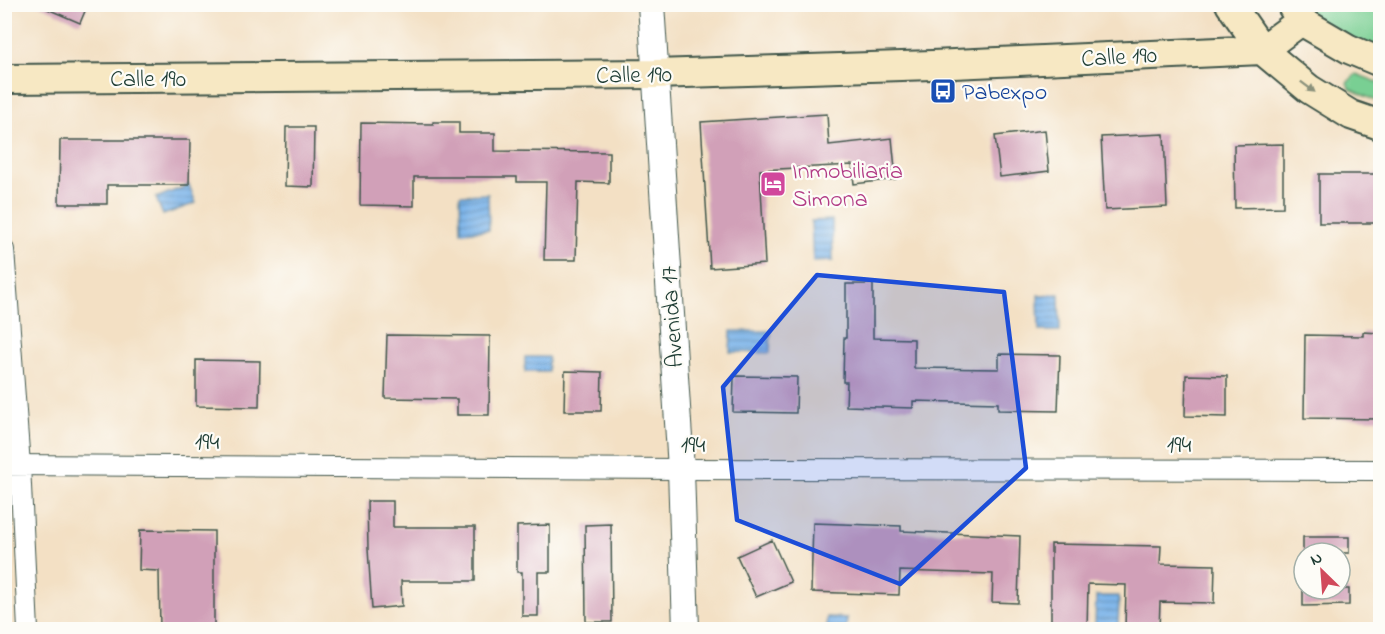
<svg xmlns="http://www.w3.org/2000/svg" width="1385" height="634" font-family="'Indie Flower',sans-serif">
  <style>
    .green { fill: #79cf93; stroke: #4c8664; stroke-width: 1.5 }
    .water { fill: url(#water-rules); stroke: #4c788e; stroke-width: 1.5 }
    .building { fill: #d1a0b8 }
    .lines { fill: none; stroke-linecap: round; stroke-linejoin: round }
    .minor-casing { stroke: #3f554a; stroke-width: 22 }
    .tertiary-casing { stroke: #3f554a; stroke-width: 28 }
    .secondary-casing { stroke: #3f554a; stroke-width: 32 }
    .minor { stroke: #fff; stroke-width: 20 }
    .tertiary { stroke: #fff; stroke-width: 26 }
    .secondary { stroke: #f7e8c3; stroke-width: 28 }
    .oneway { fill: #8b927c }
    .marked { fill: #1d4ed8; fill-opacity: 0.2; stroke: #1d4ed8; stroke-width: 4.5; stroke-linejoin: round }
    .labels { text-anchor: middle; stroke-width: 4.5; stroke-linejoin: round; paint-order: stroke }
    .street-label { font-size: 24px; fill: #1f3d34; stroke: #fdfcf7 }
    .transit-label { font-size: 24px; fill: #164399; stroke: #fdfcf7; text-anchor: start }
    .hotel-label { font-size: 24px; fill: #b23c85; stroke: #fdfcf7; text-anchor: start }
  </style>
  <defs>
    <pattern id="water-rules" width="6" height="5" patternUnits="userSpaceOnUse" patternTransform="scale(1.5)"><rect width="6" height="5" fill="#79b2e9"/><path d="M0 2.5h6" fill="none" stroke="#6392be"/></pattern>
  </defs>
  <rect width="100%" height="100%" fill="#fdfcf7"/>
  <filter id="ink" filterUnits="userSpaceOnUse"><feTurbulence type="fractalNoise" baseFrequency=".0167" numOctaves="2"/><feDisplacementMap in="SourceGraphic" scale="12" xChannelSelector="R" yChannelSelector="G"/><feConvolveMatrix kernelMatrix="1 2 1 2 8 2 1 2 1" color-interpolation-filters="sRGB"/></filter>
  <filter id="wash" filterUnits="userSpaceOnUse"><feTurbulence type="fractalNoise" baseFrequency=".008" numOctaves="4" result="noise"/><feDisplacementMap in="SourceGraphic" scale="24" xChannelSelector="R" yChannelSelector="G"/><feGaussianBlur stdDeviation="1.35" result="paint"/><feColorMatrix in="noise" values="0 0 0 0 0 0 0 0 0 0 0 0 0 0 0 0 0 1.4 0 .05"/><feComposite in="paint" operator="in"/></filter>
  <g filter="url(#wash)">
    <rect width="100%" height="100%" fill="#f3e0c4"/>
    <path class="green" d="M1291 5H1380V62Z
      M1356 74 1380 83V103L1350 89 1347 83Z"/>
    <path class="water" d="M189 185 196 203 163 215 156 198Z
      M488 194 489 230 461 232 460 195Z
      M832 220 833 261 813 262 811 221Z
      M1059 294 1060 331H1039L1038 295Z
      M731 331H771L770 353 730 352Z
      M525 357H548V372H525Z
      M1096 596H1119L1118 628H1095Z
      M827 617 847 618 846 629H826Z"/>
    <g id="blocks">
      <path class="building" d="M36 4H88L80 23Z
        M827 114 829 145 892 138 896 179 854 184 852 165 760 170 765 264 710 268 701 122Z
        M433 122H459V133H495V151L609 152V183L578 182 576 260H544L546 182H517V177H414V206L360 205 361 123 433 124Z
        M286 127H314L313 187 285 186Z
        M1045 130 1049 171 1000 177 995 136Z
        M1164 134 1167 207 1105 210 1101 137Z
        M60 140H190L189 185H107V204H59Z
        M1283 144V207L1235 208 1234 145Z
        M1319 174H1380V223H1319Z
        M846 284H873V338L914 339V368L999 369V354L1060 355 1058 411 998 410V403L913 401V408L846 406 847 382H843L844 338H846Z
        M1363 332 1380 333V419L1304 418 1305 335 1363 336Z
        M387 335 490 336 489 415H457V399L385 398Z
        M196 360 260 361 259 407 196 406Z
        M565 371 602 372 601 411H564Z
        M1186 375 1227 376V417L1185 416Z
        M734 376 797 377 796 413 733 412Z
        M367 501H393V527H475V581H401L402 606 372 609 368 549Z
        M813 523 901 526V531L1020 536 1018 603 992 602 993 574 900 571 899 595 811 592Z
        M611 524 612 622H586L585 525Z
        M550 525V572H538V616H522V572H517V526Z
        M140 530 214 531V630H160L159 571 139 570Z
        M1303 537H1349V553H1303Z
        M772 540 791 582 756 597 737 556Z
        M1051 544 1161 546 1160 564 1215 565 1214 603 1160 602 1159 630H1125L1126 585 1088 584 1087 630H1051Z
        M1303 589H1349V605L1303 606Z"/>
    </g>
  </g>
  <g filter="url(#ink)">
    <use href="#blocks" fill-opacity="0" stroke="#3f554a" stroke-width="1.5"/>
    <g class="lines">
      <defs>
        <path id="minor" d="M4 250 20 465 28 630
          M4 465 681 469 1380 470"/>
        <path id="tertiary" d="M651 4 681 469 686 630"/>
        <path id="secondary" d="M1230 4 1262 50 1309 89 1351 115 1380 125
          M1292 6 1301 21 1349 49 1380 62
          M4 79 655 74 932 65 1262 50 1301 21"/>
      </defs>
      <use href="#minor" class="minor-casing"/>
      <use href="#tertiary" class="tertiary-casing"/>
      <use href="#secondary" class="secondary-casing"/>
      <use href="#minor" class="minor"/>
      <use href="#tertiary" class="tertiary"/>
      <use href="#secondary" class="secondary"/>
    </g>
    <defs><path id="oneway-solid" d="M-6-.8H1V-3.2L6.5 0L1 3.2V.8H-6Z" transform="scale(1.5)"/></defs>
    <use class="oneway" href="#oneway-solid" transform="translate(1308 87) rotate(37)"/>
  </g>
  <path class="marked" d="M817 275 1004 292 1026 468 900 584 737 520 723 387Z"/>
  <defs>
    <symbol id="bus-square" viewBox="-11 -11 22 22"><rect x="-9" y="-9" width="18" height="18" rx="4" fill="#1a4fb4" stroke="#fdfcf7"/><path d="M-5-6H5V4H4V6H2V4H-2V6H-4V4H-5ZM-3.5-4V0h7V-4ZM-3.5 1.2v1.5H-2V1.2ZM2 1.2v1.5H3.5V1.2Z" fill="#fff"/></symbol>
    <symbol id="hotel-square" viewBox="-11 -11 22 22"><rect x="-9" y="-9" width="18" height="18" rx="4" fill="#d1479c" stroke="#fdfcf7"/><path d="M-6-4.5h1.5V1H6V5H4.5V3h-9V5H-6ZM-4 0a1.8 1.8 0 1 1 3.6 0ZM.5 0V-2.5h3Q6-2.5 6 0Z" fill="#fff"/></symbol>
  </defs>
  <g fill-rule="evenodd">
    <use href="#bus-square" x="928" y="76" width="30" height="30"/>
    <use href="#hotel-square" x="758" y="169" width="30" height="30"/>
  </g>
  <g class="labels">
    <g class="street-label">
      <text transform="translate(1119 56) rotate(-3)" y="8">Calle 190</text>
      <text transform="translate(634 74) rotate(-1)" y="8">Calle 190</text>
      <text x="148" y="86">Calle 190</text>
      <text transform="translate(671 317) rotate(-94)" y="8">Avenida 17</text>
      <text x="207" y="449">194</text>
      <text x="693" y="452">194</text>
      <text x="1179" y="452">194</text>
    </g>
    <g class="transit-label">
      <text x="962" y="99">Pabexpo</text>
    </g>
    <g class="hotel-label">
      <text x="792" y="178">Inmobiliaria<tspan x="792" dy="28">Simona</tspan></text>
    </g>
  </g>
  <rect width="1385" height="634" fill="none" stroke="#fdfcf7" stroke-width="24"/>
  <g transform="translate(1322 571) rotate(335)"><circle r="28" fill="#fdfcf7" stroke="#a4b0a9" stroke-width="1.5"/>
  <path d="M0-4.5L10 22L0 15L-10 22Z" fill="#d1495b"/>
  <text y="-9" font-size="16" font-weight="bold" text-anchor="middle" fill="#1f3d34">N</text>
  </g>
</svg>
